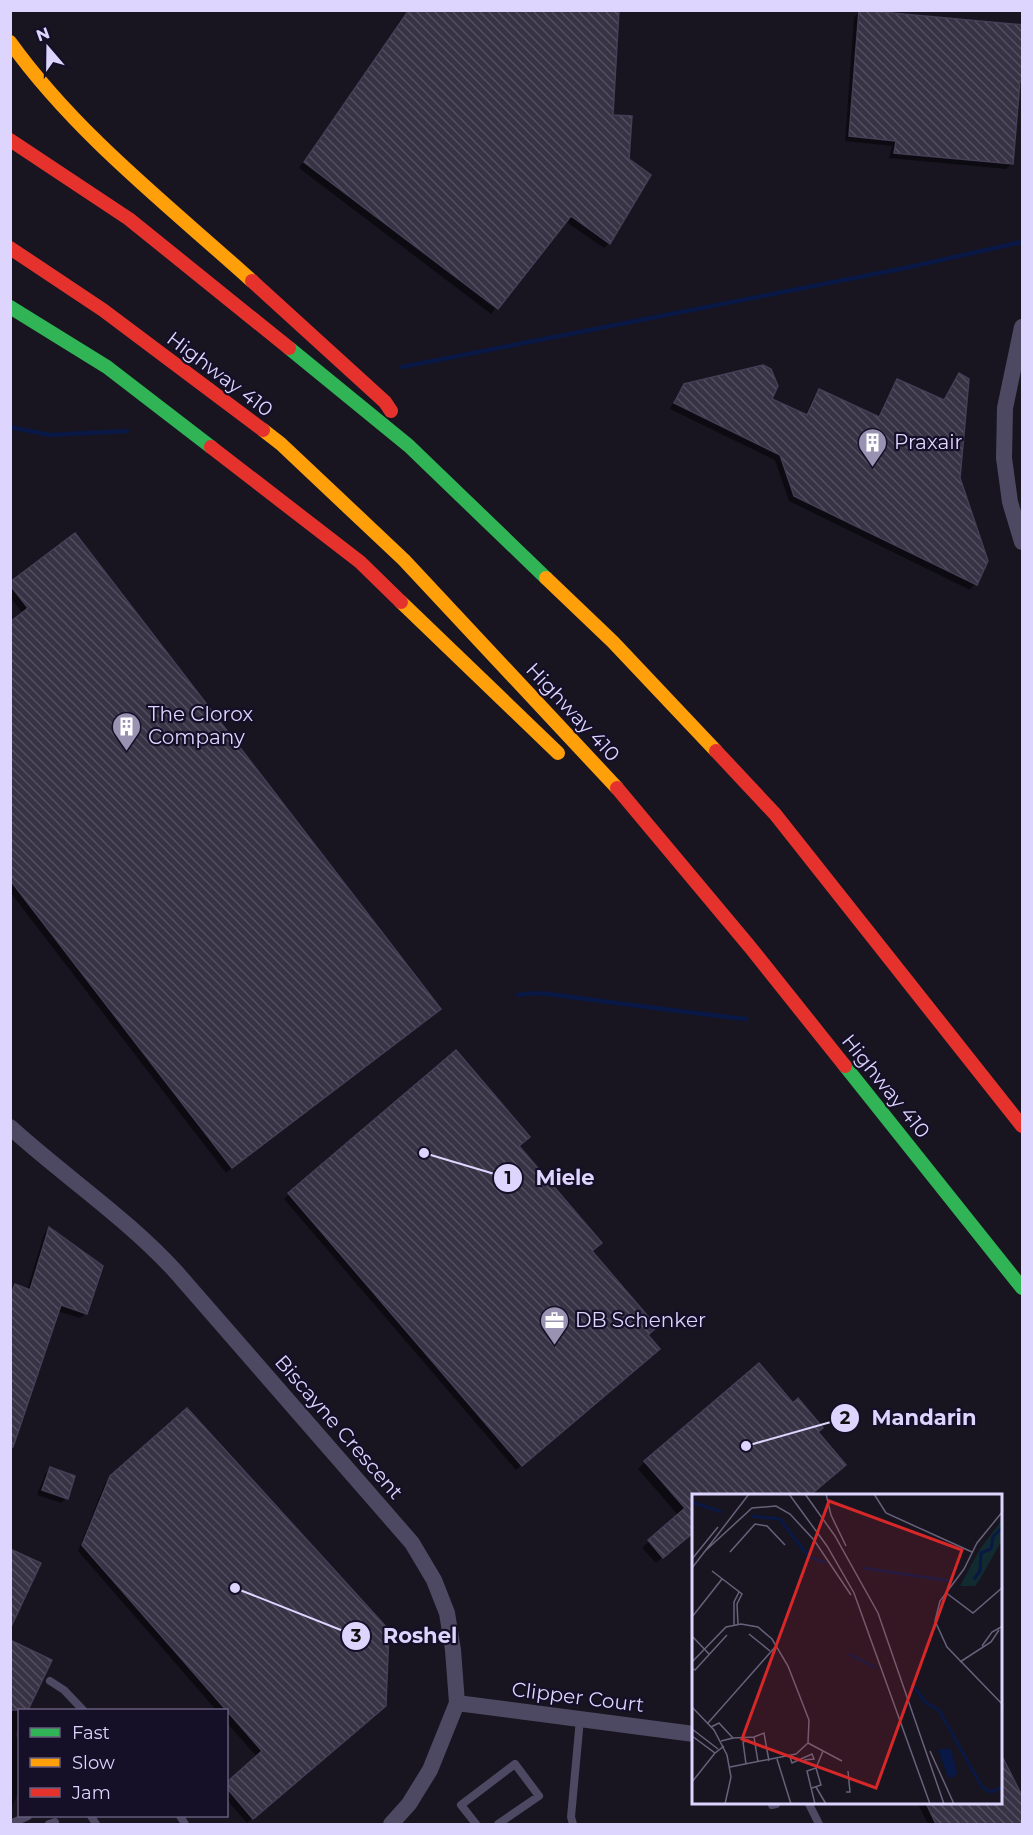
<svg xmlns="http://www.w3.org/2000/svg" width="1033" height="1835" font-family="Montserrat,sans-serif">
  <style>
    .shadow { fill: #0007 }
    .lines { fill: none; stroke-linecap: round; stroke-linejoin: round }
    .stream { stroke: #091844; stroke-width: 4.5 }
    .building { fill: url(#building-back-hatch); stroke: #453f56; stroke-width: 1.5 }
    .lane { stroke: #4d4962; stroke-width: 8 }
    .street { stroke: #4d4962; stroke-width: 16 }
    .fast { stroke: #30b455; stroke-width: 14 }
    .slow { stroke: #ff9f0a; stroke-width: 14 }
    .jam { stroke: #e5322d; stroke-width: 14 }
    .labels { text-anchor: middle; stroke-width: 4.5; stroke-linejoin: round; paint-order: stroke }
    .street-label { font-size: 20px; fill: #ded5ff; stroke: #150f27 }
    .poi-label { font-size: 20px; fill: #ded5ff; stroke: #150f27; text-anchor: start }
    .inset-river { fill: none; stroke: #091844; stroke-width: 3 }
    .inset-road { fill: none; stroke: #67627a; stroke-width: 1.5 }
    .view { fill: #d62828; fill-opacity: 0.15; stroke: #d62828; stroke-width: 3 }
    .inset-edge { fill: none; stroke: #ded5ff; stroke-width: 3 }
    .leader { fill: none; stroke: #ded5ff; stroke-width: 2 }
    .callout-dot { fill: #ded5ff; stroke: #150f27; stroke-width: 2 }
    .mark-label { font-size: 18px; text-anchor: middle; font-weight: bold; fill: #111 }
    .callout-label { font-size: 21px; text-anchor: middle; font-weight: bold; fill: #ded5ff; stroke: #150f27; stroke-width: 4.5; stroke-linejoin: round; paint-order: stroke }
  </style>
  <defs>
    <pattern id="building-back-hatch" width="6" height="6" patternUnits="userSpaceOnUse" patternTransform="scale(1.5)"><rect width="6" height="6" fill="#373244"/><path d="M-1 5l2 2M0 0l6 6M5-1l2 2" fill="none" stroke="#544f60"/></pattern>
  </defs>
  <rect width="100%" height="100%" fill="#181521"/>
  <path class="shadow" d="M409 10 612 117 609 243 604 248 565 221 491 314 299 168Z
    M860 12 1022 27V86H1018L1012 164 1006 169 889 158 892 146 845 141 854 17Z
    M959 375V478L987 561 975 584 970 590 789 501 775 460 670 409 679 391 684 385 770 400 805 416 814 396 820 391 877 418 892 387 897 381 942 401 954 381Z
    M10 584 434 1014 226 1173 10 892V624L23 614 10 597Z
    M518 1147 591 1252 646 1335 653 1354 516 1470 284 1199 289 1194Z
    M49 1229 86 1313 80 1318 57 1311 10 1445V1290L15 1285 27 1290 44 1234Z
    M816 1432 694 1496V1534L693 1532 656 1563 642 1548 678 1515 638 1469 645 1462Z
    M50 1469 66 1498 61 1503 37 1495 45 1474Z
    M111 1477 382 1708 247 1823 226 1799V1785L257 1757 226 1722V1710H216L78 1551 105 1483Z
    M10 1642 50 1660 27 1710H20V1726L15 1736 20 1739V1790L10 1810Z
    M1002 1760 1022 1802V1824H928L918 1804H1002Z"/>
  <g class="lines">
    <path class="stream" d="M402 367 905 268 1022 242
      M10 427 50 435 127 431
      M518 995C542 990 563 997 586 999 640 1006 693 1013 746 1019"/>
  </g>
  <path class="building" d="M409 10H619L613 115 632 116 629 159 651 175 610 244 571 216 498 309 304 162Z
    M859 10 1023 25V81H1020L1013 164 894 153 896 141 849 136Z
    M763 365 771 369 778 386 772 399 807 415 819 389 879 417 897 379 944 400 959 373 969 379 960 478 988 561 977 585 794 496 780 455 674 403 684 384Z
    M75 533 441 1009 232 1168 10 880V622L28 608 10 585V582Z
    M456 1050 530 1137 519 1146 602 1243 592 1251 657 1327 648 1335 660 1349 522 1466 288 1193Z
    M49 1227 103 1266 87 1314 61 1305 13 1447H10V1297L15 1284 30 1290Z
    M759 1363 793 1403 798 1398 823 1428 818 1432 846 1465 809 1496H694V1532L663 1558 648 1540 685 1508 644 1461Z
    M187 1408 389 1630 386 1706 253 1819 226 1787V1783L262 1751 82 1545 110 1476Z
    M50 1467 75 1476 68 1499 42 1490Z
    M10 1549 41 1563 10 1629Z
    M10 1640 52 1660 28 1710H10Z
    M1002 1756 1023 1798V1824H936L926 1803H1002Z"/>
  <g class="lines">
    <path class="lane" d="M50 1681 64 1690 83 1710
      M809 1804 819 1824
      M772 1805 776 1804
      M91 1816 96 1824
      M180 1816 185 1824
      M10 1824 28 1816
      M49 1824 55 1822
      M476 1824 461 1805 515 1764 539 1796 498 1824
      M573 1824 571 1817 580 1719"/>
    <path class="street" d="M1022 327 1005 408 1004 458 1010 502 1022 542
      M10 1127C65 1177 127 1218 177 1273L412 1543 434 1580 447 1613 453 1650 457 1703 430 1770 409 1804 391 1824
      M457 1703 694 1734"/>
    <path class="fast" d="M10 307 107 367 211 447
      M289 348 409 446 546 578
      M845 1066 1022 1288"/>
    <path class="slow" d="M10 42C76 134 169 206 252 281
      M263 430 281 444 404 560 617 788
      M546 578 613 642 716 751
      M401 602 558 753"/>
    <path class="jam" d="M10 140 129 219 289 348
      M10 248 103 310 263 430
      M252 281 385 402 391 411
      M211 447 360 562 401 602
      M716 751 775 814 1022 1126
      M617 788 750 947 845 1066"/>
  </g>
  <defs>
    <symbol id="building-pin" viewBox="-11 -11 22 30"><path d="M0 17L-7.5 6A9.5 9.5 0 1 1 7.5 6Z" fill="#9992b1" stroke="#150f27"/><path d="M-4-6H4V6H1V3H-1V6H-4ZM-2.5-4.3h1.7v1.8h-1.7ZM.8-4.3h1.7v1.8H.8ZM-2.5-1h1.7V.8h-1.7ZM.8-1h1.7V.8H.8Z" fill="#fff"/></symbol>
    <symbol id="office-pin" viewBox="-11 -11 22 30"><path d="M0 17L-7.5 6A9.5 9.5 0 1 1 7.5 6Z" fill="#9992b1" stroke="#150f27"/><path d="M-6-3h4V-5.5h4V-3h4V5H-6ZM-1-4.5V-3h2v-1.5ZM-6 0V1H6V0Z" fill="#fff"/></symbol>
  </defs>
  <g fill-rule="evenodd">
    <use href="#building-pin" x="856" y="426" width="33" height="45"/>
    <use href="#building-pin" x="110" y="710" width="33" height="45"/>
    <use href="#office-pin" x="538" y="1304" width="33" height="45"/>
  </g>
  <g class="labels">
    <g class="street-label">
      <text transform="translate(220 374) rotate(37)" y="7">Highway 410</text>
      <text transform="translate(573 712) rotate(47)" y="7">Highway 410</text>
      <text transform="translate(886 1086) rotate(51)" y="7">Highway 410</text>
      <text transform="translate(339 1427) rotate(49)" y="7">Biscayne Crescent</text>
      <text transform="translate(578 1697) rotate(7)" y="7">Clipper Court</text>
    </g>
    <g class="poi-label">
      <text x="894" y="449">Praxair</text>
      <text x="148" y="721">The Clorox<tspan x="148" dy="23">Company</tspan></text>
      <text x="575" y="1327">DB Schenker</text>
    </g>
  </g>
  <g transform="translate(692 1494)">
    <rect width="310" height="310" fill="#181521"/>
    <path d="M310 26V46L288 85 283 92H268L288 55Z" fill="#122b30"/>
    <path d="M254 254 260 257 265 279 261 284 256 283 246 256Z" fill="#091844"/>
    <path class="inset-river" d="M0 8 29 18M59 22 88 25 116 62 133 69M171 74 259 87M282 85 288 77 289 59 299 55 301 43 311 33M157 160 185 174M222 193 234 209 247 216 290 293 299 298 311 293"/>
    <path class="inset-road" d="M97 0 135 52 162 99 238 310M113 0 143 42 186 119 252 310M134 0 139 21 154 52M182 0 194 19 280 58M311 17 285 49 272 75 248 107 243 127 255 153 311 211M12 58 60 14 84 12 98 20 122 46 159 101M38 58 63 30 75 32 93 51M0 65 26 33M0 74 57 0M20 77 50 100 45 110 46 130M253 98 281 119 311 93M0 123 30 85M42 131V108L47 98M57 140 78 157M0 142 17 160M290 152 300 138 311 132M0 168 34 133 49 130 66 133 80 145 96 172 117 226 116 249 104 260 38 273M268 168 299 148 307 136M0 174 3 176 35 141M0 213 22 236 35 261 39 283 33 310M16 229 84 152M19 233 27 229 41 244 29 247M0 235 26 255M0 242 23 259 32 252M62 243 72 239 77 267M41 244 62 243 66 268M116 249 150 267M238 257 262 310M98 263 100 269 120 260 122 265 112 266M85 265 99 310M54 270 51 248 57 246M0 288 23 259M124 293 134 310M120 294 129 291 124 274M154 298H158L156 277M123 310 115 277 124 274 131 257"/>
    <path class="view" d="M137 7 270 56 184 294 50 245Z"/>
    <rect width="310" height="310" class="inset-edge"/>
  </g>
  <path class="leader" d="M424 1153L508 1178M746 1446L845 1418M235 1588L356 1636"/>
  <g class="callout-dot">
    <circle cx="424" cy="1153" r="6"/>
    <circle cx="746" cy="1446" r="6"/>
    <circle cx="235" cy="1588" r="6"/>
    <circle cx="508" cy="1178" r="15"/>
    <circle cx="845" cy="1418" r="15"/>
    <circle cx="356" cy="1636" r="15"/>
  </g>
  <g class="mark-label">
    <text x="508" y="1184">1</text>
    <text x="845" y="1424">2</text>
    <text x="356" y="1642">3</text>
  </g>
  <g class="callout-label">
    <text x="565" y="1185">Miele</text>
    <text x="924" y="1425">Mandarin</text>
    <text x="420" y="1643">Roshel</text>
  </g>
  <rect width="1033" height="1835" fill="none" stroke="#ded5ff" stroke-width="24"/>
  <rect x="18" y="1709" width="210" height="108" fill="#150f27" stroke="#655e7d" stroke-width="1.5"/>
  <rect x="30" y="1728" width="30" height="9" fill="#30b455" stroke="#655e7d" stroke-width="1.5"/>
  <text x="72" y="1739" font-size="18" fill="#ded5ff">Fast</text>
  <rect x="30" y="1758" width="30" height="9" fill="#ff9f0a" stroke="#655e7d" stroke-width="1.5"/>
  <text x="72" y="1769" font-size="18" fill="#ded5ff">Slow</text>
  <rect x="30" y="1788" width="30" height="9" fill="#e5322d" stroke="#655e7d" stroke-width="1.5"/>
  <text x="72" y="1799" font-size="18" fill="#ded5ff">Jam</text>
  <g transform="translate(48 48) rotate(340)" stroke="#150f27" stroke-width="4.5" paint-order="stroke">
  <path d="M0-4.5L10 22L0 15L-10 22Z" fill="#ded5ff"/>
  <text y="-9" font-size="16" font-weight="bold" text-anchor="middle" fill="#ded5ff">N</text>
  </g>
</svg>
